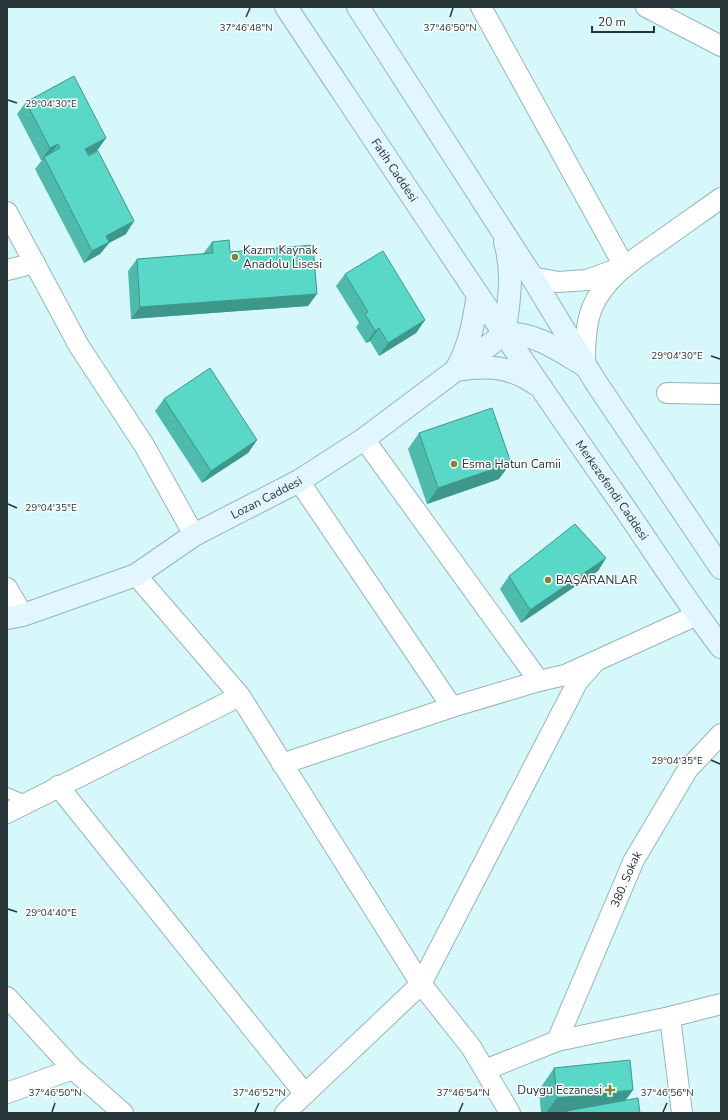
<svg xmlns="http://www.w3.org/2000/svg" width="728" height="1120" font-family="'Nunito Sans',sans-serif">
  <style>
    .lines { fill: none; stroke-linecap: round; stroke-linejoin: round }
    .service-casing { stroke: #95b6b8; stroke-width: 12 }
    .minor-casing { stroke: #95b6b8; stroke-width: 22 }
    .secondary-casing { stroke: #95b6b8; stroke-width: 24 }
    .service { stroke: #fff; stroke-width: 10 }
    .minor { stroke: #fff; stroke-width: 20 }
    .secondary { stroke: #e1f6fe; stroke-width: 22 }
    .wall { fill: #4dbaab }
    .shaded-wall { fill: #3e978b }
    .building { fill: #59d8c7; stroke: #3e978b }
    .ticks { fill: none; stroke: #293637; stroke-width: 1.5 }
    .poi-dot { fill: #85842d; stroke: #fdfdfd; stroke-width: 1.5 }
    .labels { text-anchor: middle; stroke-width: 3; stroke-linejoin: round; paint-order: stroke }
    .street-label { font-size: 12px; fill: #293637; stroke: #fdfdfd }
    .poi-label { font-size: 12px; fill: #293637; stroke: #fdfdfd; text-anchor: start }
    .ticks-label { font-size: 10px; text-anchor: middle; fill: #293637; stroke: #fdfdfd; stroke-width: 3; stroke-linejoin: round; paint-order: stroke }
  </style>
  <rect width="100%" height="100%" fill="#d6f8fa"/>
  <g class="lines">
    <defs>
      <path id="service" d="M7 793 28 802"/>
      <g id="minor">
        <path d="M481 7 624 266"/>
        <path d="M646 7 721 46"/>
        <path d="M7 212 79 346 144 445 194 535"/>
        <path d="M7 270 35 263"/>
        <path d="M532 277 558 282 587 280 620 268"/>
        <path d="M585 366C585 347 585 326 592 308 606 275 638 257 666 237 684 224 703 211 721 198"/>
        <path d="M667 393 721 394"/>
        <path d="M364 439 539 681"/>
        <path d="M299 481 452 707"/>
        <path d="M136 575 240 696 421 984 471 1047 510 1113"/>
        <path d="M7 588 23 615"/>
        <path d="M282 764 452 707 539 681 565 675 697 615"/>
        <path d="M58 786 305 1094"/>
        <path d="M7 813 240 696"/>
        <path d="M7 997 73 1069 123 1113"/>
        <path d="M670 1017 682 1113"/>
        <path id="s1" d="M557 1041 634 860 688 769 721 734"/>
        <path d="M485 1070 557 1041 670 1017 721 1004"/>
        <path d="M7 1093 73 1069"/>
        <path d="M285 1113 421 984 578 681 595 662"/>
      </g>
      <g id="secondary">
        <path id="s2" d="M286 7C396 172 505 338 619 500 653 549 685 600 721 647"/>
        <path d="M358 7 532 277 595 381 721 568"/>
        <path d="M504 334C509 304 514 272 505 242"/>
        <path d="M457 368C470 345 474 320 478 295"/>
        <path d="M457 370C487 365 510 366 536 384"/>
        <path id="s3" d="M7 618 23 615 136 575 194 535 299 481 364 439 504 334C532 331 559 350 582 364"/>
      </g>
    </defs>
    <use href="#service" class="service-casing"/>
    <use href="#minor" class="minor-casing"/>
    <use href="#secondary" class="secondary-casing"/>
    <use href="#service" class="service"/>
    <use href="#minor" class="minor"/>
    <use href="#secondary" class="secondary"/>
  </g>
  <path class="wall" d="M26 102 97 151 88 155 126 234 109 243 100 254 84 263 35 169 42 160H41L17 114Z
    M212 242 230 252 308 306 131 319 128 271 137 259 203 254Z
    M345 274 425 320 416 333 379 356 370 341 366 343 356 327 359 323 336 286Z
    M164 399 257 440 248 453 202 483 155 411Z
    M419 433 499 479 427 504 408 449Z
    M606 558 598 571 521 623 500 589 509 576Z
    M554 1068 633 1090 625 1101 640 1113H541L539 1090Z"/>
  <path class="shaded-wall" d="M106 138 97 151 76 162 85 149Z
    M58 144 49 156 44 157 42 160H41L50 148Z
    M134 221 126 234 109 243 100 254 84 263 92 251 106 236Z
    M317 294 308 306 131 319 140 307Z
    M425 320 416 333 379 356 388 343Z
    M379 328 370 341 366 343 375 331Z
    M257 440 248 453 202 483 211 471Z
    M511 463 499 479 427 504 438 488Z
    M606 558 598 571 521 623 530 610Z
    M633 1090 617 1111H567L566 1113H546L557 1098Z"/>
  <path class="building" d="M74 76 106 138 85 149 89 156 98 151 134 221 106 236 109 242 92 251 44 157 60 148 58 144 50 148 26 102Z
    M229 240 230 252 313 245 317 294 140 307 137 259 213 253 212 242Z
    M383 251 425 320 388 343 379 328 375 331 365 314 368 312 345 274Z
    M210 368 257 440 211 471 164 399Z
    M492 408 511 463 438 488 419 433Z
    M575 524 606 558 530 610 509 576Z
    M630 1060 633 1090 557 1098 554 1068Z
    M638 1098 640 1113H567V1111Z"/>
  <path class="ticks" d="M246 17 250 8M450 17 453 8M8 100 17 103M711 356 720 359M8 504 17 508M711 760 720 764M8 909 17 912M52 1112 55 1103M255 1112 259 1103M459 1112 463 1103M663 1112 667 1103"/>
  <g class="poi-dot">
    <circle cx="235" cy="257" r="4"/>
    <circle cx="454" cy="464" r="4"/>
    <circle cx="548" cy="580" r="4"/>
    <path d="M608 1084h4v4h4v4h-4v4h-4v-4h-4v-4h4z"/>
  </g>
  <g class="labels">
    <g class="street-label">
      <text dy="4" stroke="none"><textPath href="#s2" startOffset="196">Fatih Caddesi</textPath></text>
      <text dy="4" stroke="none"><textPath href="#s2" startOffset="583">Merkezefendi Caddesi</textPath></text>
      <text dy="4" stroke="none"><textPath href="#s3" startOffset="288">Lozan Caddesi</textPath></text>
      <text dy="4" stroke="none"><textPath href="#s1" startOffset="176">380. Sokak</textPath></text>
    </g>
    <g class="poi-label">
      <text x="243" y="254">Kazım Kaynak<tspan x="243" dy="14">Anadolu Lisesi</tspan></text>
      <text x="462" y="468">Esma Hatun Camii</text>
      <text x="556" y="584">BAŞARANLAR</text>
      <text x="602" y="1094" text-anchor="end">Duygu Eczanesi</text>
    </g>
  </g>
  <g class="ticks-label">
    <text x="246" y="31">37°46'48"N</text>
    <text x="450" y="31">37°46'50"N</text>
    <text x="51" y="107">29°04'30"E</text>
    <text x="677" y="359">29°04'30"E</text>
    <text x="51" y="511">29°04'35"E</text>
    <text x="677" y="764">29°04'35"E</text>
    <text x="51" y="916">29°04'40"E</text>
    <text x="55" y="1096">37°46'50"N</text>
    <text x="259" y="1096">37°46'52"N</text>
    <text x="463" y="1096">37°46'54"N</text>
    <text x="667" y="1096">37°46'56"N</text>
  </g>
  <rect width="728" height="1120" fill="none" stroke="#293637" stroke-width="16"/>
  <path d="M592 26v6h62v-6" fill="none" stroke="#293637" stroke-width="2"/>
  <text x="598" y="26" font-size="12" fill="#293637" stroke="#fdfdfd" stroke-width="3" paint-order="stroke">20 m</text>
</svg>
